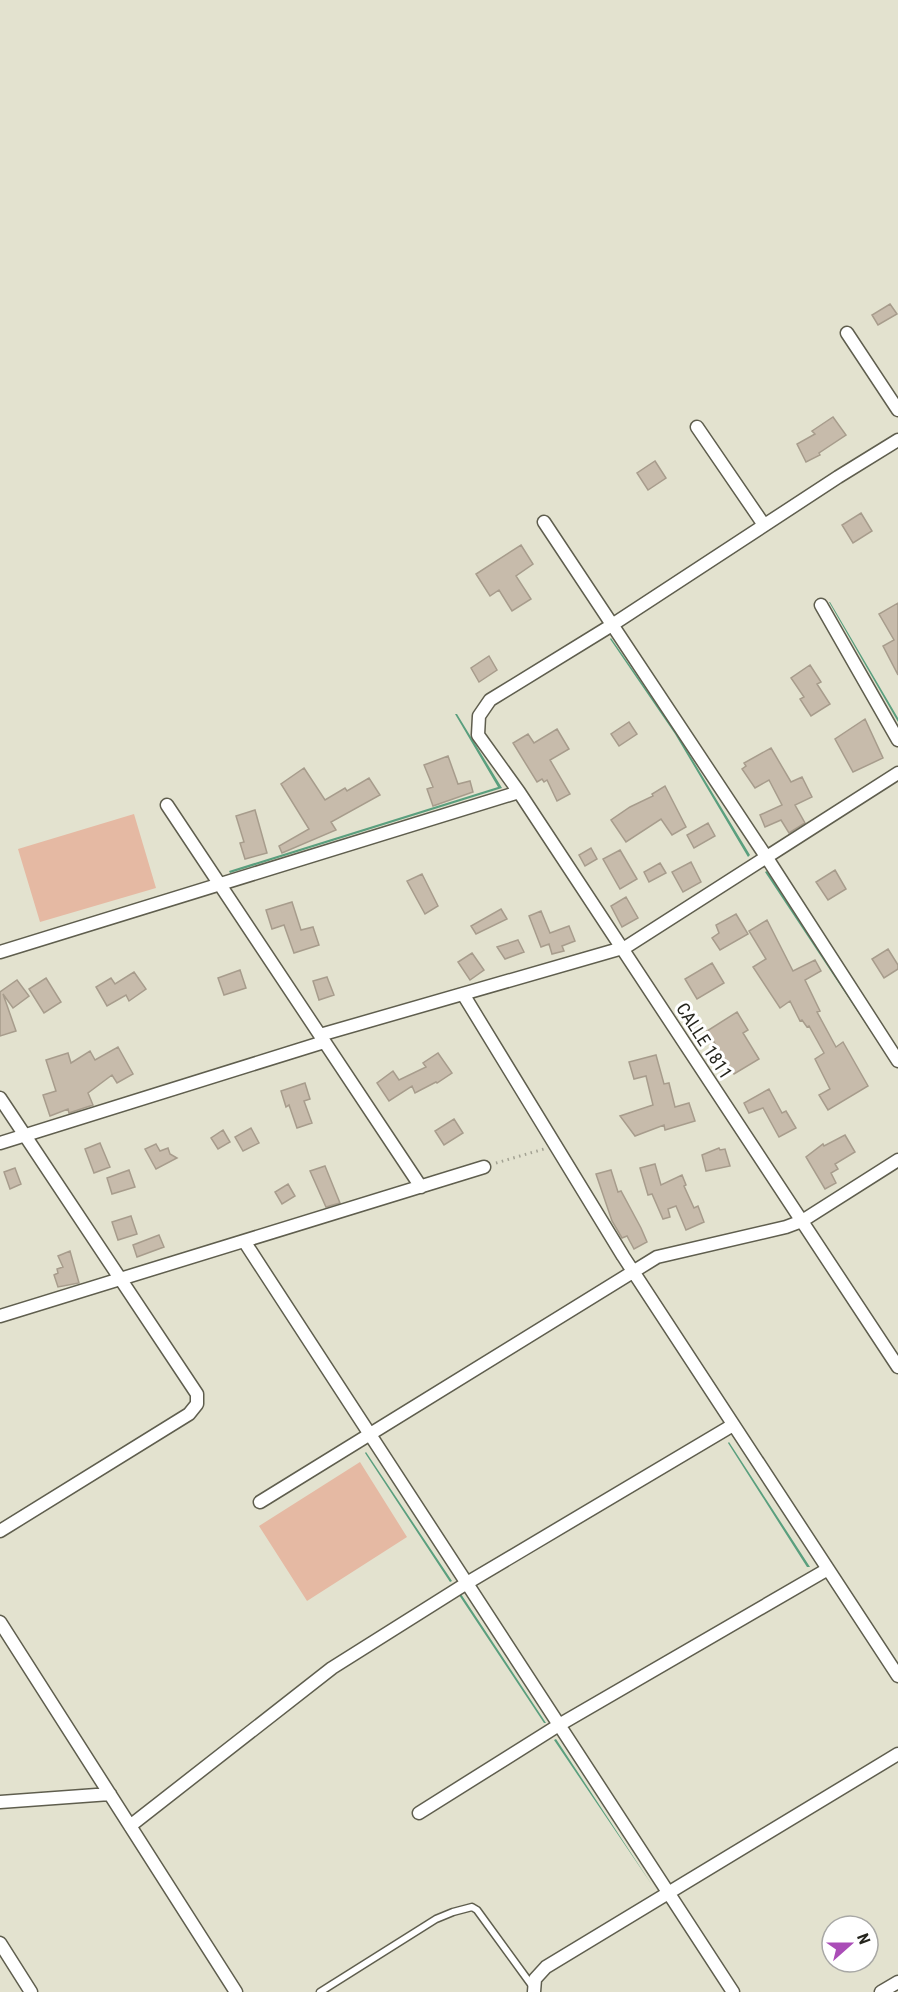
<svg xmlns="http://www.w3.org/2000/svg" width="898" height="1992" font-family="'Roboto Condensed',sans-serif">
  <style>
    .green { fill: #e5b9a3 }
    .water { fill: #5a9f7e }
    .building { fill: #c7bbab; stroke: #a79c8c; stroke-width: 1.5 }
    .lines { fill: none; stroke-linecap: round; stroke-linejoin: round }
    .lane-casing { stroke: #5f5e4e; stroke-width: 9 }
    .street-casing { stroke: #5f5e4e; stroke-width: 15 }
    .path { stroke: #a3a293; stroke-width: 3; stroke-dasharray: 1.5 4.5; stroke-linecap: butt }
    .lane { stroke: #fff; stroke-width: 6 }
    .street { stroke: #fff; stroke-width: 12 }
    .labels { text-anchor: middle; stroke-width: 6; stroke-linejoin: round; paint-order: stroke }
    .street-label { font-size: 18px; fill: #25251d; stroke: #fff }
  </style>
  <rect width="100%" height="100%" fill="#e3e2cf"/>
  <path class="green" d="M134 814 156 888 40 922 18 849Z
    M360 1462 407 1537 307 1601 259 1526Z"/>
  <path class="water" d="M829 602H830L898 718V722Z
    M611 638 677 734 750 855 748 857 675 734 610 639Z
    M455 714H457L502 788 230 873 229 871 498 787Z
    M767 871 887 1056 765 872Z
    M729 1442 810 1567H807L728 1443Z
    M366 1452 452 1581 450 1582 365 1453Z
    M461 1594 546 1723H544L459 1595Z
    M556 1739 652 1885 554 1740Z"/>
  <path class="building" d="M890 304 897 314 878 325 872 315Z
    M833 417 846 435 819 453 820 455 806 462 797 444 815 434 812 431Z
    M655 461 666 478 648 490 637 473Z
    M861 513 872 531 853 543 842 525Z
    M521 545 533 564 516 576 531 599 512 611 499 590 490 596 476 574Z
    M898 603V675L883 646 894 640 879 614Z
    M489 656 497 670 479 682 471 668Z
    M810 665 821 682 817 684 830 704 811 716 800 699 804 697 791 678Z
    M865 719 883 758 853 772 835 739Z
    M629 722 637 734 619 746 611 734Z
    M557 729 569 749 550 760 570 794 557 801 547 780 544 782 542 779 537 782 513 743 528 734 534 743Z
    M771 748 791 782 802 777 812 797 795 805 805 823 789 833 781 820 765 827 760 815 782 805 769 780 755 788 742 769 746 766 744 763Z
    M448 756 458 784 470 781 473 792 433 806 427 789 433 787 424 765Z
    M304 768 325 800 345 788 347 791 369 778 380 795 331 822 336 830 282 853 279 846 309 829 281 784Z
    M665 786 686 827 672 835 661 819 626 842 611 820 630 807 653 796 652 794Z
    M255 810 267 853 245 859 240 843 244 842 236 816Z
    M708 823 715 836 694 848 687 835Z
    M591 848 597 859 585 866 579 855Z
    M620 850 637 879 620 889 603 859Z
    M691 862 701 882 683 892 672 872Z
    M660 863 666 873 649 882 644 872Z
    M835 870 846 889 828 900 816 882Z
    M422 874 438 906 425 914 407 881Z
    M626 897 638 918 622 927 611 906Z
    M292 902 301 930 313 927 319 945 294 953 284 925 272 929 266 910Z
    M501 909 507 919 476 934 471 926Z
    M541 911 550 933 569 926 575 941 562 946 564 951 552 954 549 944 541 947 529 916Z
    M736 914 748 934 720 950 712 938 719 933 716 925Z
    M767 920 793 971 815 960 821 971 805 980 820 1011 817 1012 836 1047 843 1042 868 1086 828 1110 819 1095 830 1089 815 1059 824 1053 809 1026 807 1027 802 1020 800 1021 790 1001 780 1008 753 967 766 959 749 931Z
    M518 940 524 952 505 959 497 947Z
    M888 949 898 965V969L884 978 872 959Z
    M472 953 484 970 470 980 458 962Z
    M712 963 724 983 697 999 685 979Z
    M240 970 246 988 224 995 218 978Z
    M134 972 146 989 129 1001 126 995 107 1006 96 987 111 978 115 984Z
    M327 977 334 995 319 1000 313 981Z
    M46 978 61 1002 44 1013 29 989Z
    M17 980 29 996 13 1008 3 994 16 1031 0 1036V992Z
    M737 1012 748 1030 743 1033 759 1059 734 1074 707 1031Z
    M118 1047 133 1074 117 1083 112 1075 88 1093 93 1105 69 1113 68 1109 50 1116 43 1095 56 1091 46 1060 68 1053 71 1063 90 1051 95 1060Z
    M438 1053 452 1073 437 1083 436 1082 415 1093 412 1086 389 1101 377 1083 393 1071 399 1080 426 1067 423 1063Z
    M656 1055 664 1084 669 1083 675 1107 689 1103 695 1121 665 1130 664 1125 635 1136 620 1116 653 1105 646 1076 634 1079 629 1062Z
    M305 1083 310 1099 304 1101 312 1123 297 1128 289 1105 286 1107 281 1091Z
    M769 1089 782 1113 786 1111 796 1128 779 1137 763 1108 749 1113 744 1103Z
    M454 1119 463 1133 444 1145 435 1131Z
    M251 1128 259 1143 243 1151 235 1137Z
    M223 1130 230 1142 218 1149 211 1138Z
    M845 1135 855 1152 835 1164 838 1169 831 1173 836 1183 825 1189 806 1157 823 1144 824 1146Z
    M100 1143 110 1167 94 1173 85 1149Z
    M156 1144 160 1151 168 1148 170 1154 177 1158 156 1169 145 1149Z
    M719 1148 720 1150 725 1149 730 1166 706 1171 702 1155Z
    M655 1164 661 1185 682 1175 686 1185 684 1186 694 1208 698 1206 704 1222 686 1230 676 1206 668 1209 670 1217 663 1219 652 1194 648 1195 640 1168Z
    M325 1166 340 1203 326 1207 310 1171Z
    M15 1168 21 1184 10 1189 4 1172Z
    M129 1170 135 1187 112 1194 107 1178Z
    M611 1170 618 1192 621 1191 641 1228 647 1242 634 1249 627 1236 622 1238 612 1221 596 1174Z
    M288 1184 295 1196 282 1204 275 1192Z
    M131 1216 137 1234 118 1240 112 1222Z
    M159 1235 164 1247 137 1257 133 1245Z
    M70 1251 79 1283 58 1287 54 1275 58 1273 57 1269 63 1267 58 1256Z"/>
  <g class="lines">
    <defs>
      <path id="lane" d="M320 1992 436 1919 453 1912 472 1907 477 1910 533 1987"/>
      <path id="street" d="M847 333 898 410
        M697 427 764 525
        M898 440 838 477 612 625 490 700 479 716 478 735 519 792 898 1367
        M544 522 767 858 898 1061
        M821 605 898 740
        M167 805 421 1187
        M0 952 519 792
        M463 994 623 1256 898 1676
        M320 1035 626 947 898 773
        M0 1098 197 1394V1404L189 1414 0 1531
        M0 1143 324 1042
        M244 1241 733 1992
        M0 1316 484 1167
        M260 1502 657 1257 786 1227 802 1221 898 1160
        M0 1622 236 1992
        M0 1802 110 1794
        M419 1813 559 1725 828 1569
        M130 1826 332 1668 467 1583 733 1425
        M0 1943 31 1992
        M534 1992 535 1979 546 1967 898 1754
        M881 1992 898 1982"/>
    </defs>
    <use href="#lane" class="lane-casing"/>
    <use href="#street" class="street-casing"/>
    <path class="path" d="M496 1163 544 1149"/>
    <use href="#lane" class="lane"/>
    <use href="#street" class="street"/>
  </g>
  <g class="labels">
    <g class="street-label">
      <text transform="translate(704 1041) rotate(57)" y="6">CALLE 1811</text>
    </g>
  </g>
  <g transform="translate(850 1944) rotate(69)"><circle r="28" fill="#ffffff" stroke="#a8a8a5" stroke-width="1.5"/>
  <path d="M0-4.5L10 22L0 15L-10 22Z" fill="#aa4db7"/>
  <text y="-9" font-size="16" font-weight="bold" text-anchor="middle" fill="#25251d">N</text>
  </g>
</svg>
